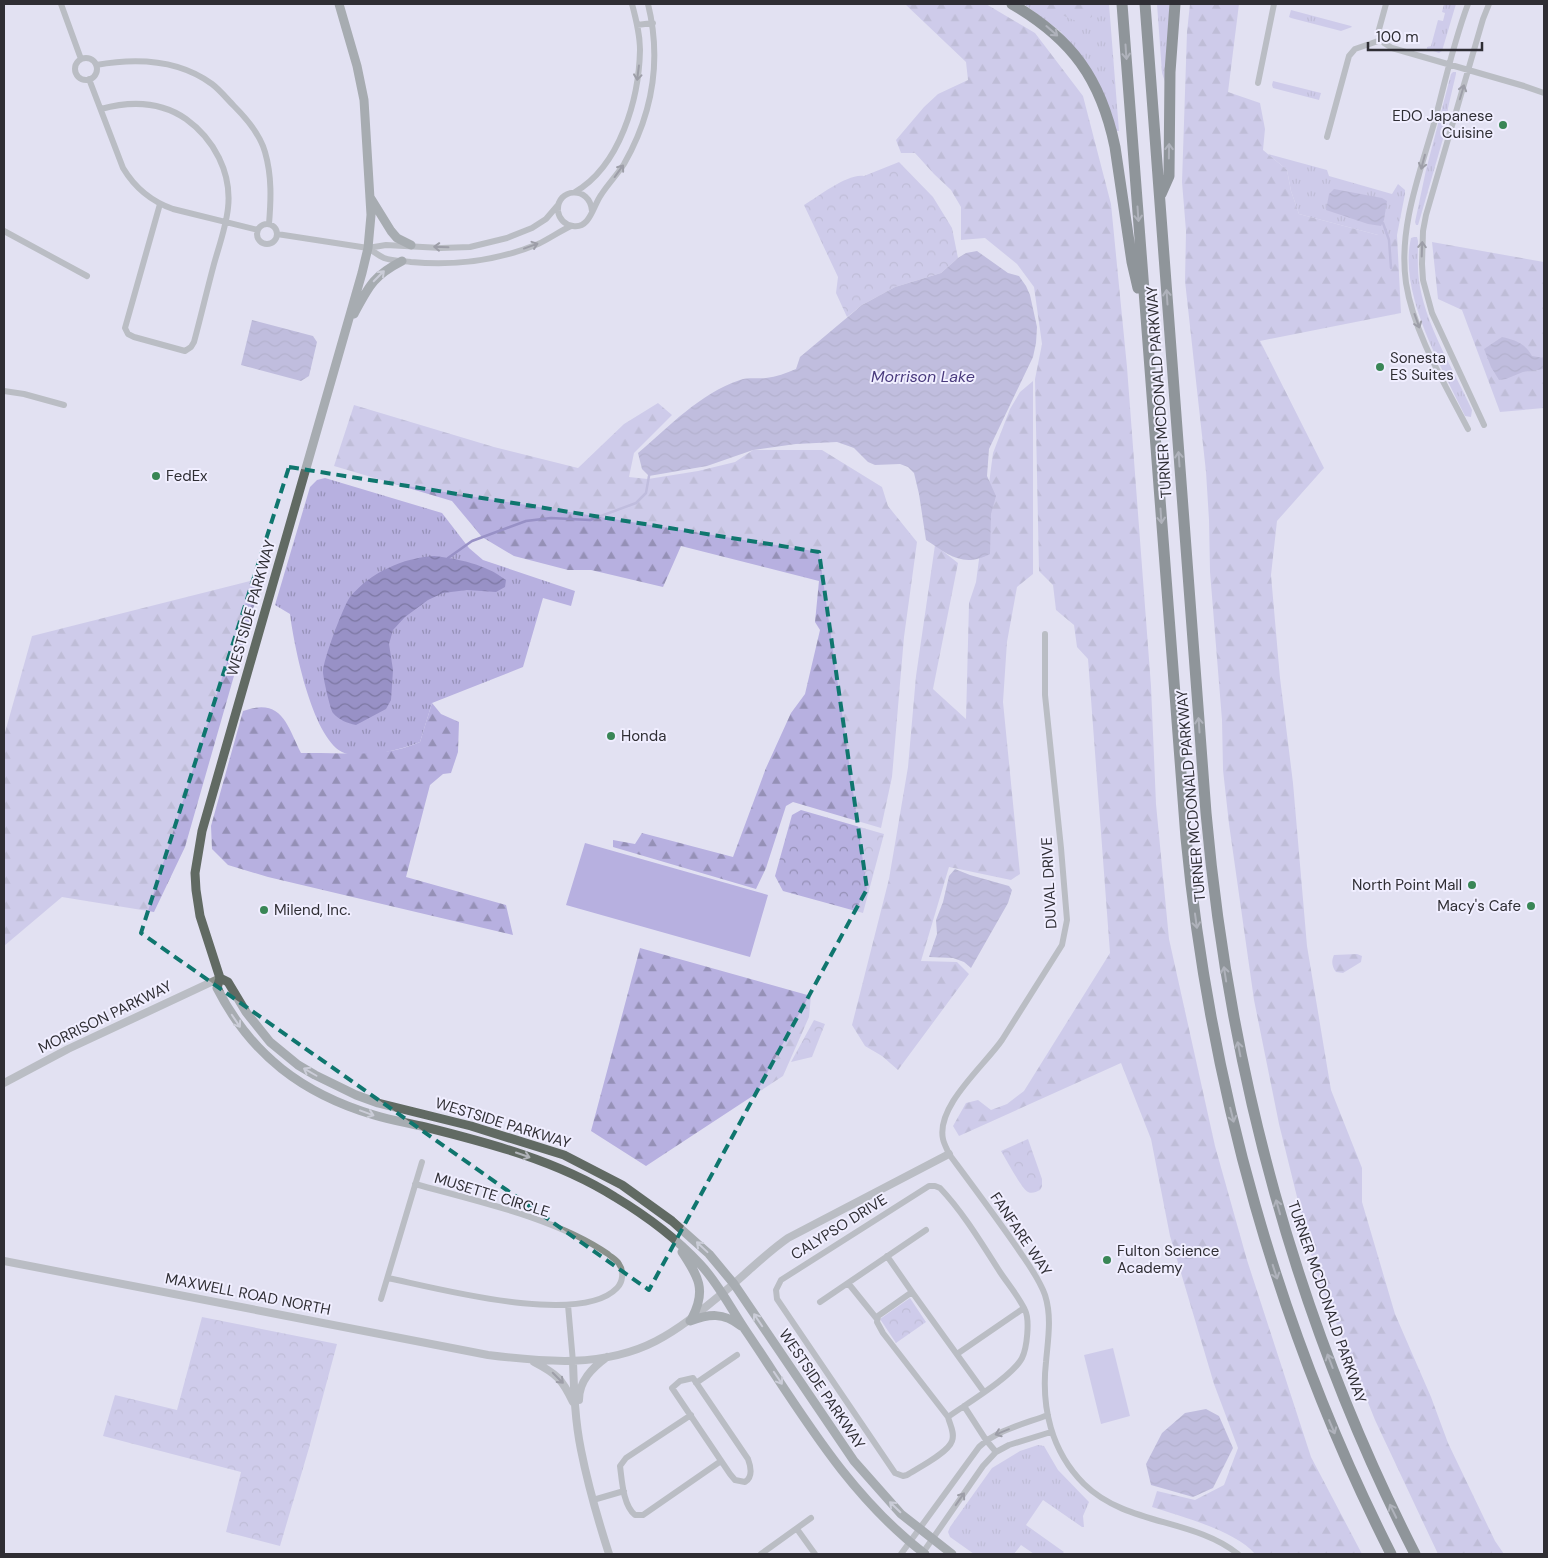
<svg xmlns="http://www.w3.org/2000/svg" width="1548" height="1558" font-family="'DM Sans',sans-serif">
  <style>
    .grass { fill: url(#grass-tufts) }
    .forest { fill: url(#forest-firs) }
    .park { fill: url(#park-crowns) }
    .garden { fill: #b7b0e0 }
    .water { fill: url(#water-waves) }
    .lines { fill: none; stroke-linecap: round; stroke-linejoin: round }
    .stream { stroke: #9891c6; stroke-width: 2.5 }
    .minor { stroke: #8b918c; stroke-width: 6 }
    .tertiary { stroke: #8b918c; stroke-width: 8 }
    .secondary { stroke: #616a63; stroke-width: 9 }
    .motorway { stroke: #2c382f; stroke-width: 11 }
    .oneway { stroke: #717878 }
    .oneway2 { stroke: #4b4c4e }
    .oneway3 { stroke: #b0b3b9 }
    .marked { fill: none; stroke: #0f766e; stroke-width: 4; stroke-dasharray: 10 6; stroke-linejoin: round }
    .poi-dot { fill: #398656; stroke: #f0eeff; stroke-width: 2 }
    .labels { text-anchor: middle; stroke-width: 4; stroke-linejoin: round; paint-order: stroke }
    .poi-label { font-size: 15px; fill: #2f2e34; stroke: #f0eeff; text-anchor: start }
    .street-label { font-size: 15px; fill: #2f2e34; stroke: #f0eeff }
    .water-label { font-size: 16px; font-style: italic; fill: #493a7d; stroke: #f0eeff }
  </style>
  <defs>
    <pattern id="grass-tufts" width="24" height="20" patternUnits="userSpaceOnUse" patternTransform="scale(1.25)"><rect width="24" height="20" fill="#b7b0e0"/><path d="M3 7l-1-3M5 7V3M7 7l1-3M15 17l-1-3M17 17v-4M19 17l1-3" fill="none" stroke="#9590b6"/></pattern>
    <pattern id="forest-firs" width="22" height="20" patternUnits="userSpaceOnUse" patternTransform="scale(1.25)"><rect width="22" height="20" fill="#b7b0e0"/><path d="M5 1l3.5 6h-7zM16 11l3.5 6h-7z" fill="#9590b6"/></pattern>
    <pattern id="park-crowns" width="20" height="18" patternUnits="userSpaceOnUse" patternTransform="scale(1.25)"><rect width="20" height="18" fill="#b7b0e0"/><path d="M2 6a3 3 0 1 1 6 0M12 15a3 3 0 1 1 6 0" fill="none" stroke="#9590b6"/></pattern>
    <pattern id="water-waves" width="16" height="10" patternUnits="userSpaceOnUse" patternTransform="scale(1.25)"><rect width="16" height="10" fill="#9891c6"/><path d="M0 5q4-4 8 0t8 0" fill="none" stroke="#7c77a2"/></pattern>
  </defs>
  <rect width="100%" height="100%" fill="#e2e1f2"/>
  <path class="grass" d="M1024 4H1109L1119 131H1115L1112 115 1097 79 1060 31Z
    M1157 4H1170L1165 82 1162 73Z
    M1444 4H1456L1442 51 1439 53 1427 49V47L1431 46 1438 20 1443 21 1445 13 1442 12Z
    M1291 10 1351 26 1352 27 1341 31 1291 18 1289 17Z
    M1453 72H1456V74L1448 108 1447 125 1419 222 1418 225H1416L1415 222 1426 170 1451 74Z
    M1273 81 1321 93 1319 100 1273 88 1272 85Z
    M1268 154 1327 170 1329 176 1392 194 1398 184 1405 190V194L1397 235H1378L1299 214 1291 191 1287 170Z
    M1414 237H1417L1418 241C1418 256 1417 272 1420 287 1428 330 1454 370 1472 410L1471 417 1465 416C1442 367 1398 294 1411 238Z
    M325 478 442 513 469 548 483 560 575 591 571 606 543 598 523 667 432 703 420 742C403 749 359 761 342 752 312 736 294 646 290 614L275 605 310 487 317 480Z
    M1038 1445 1044 1446 1058 1470 1089 1502 1083 1516 1084 1527H1082L1043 1500 1026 1525 1064 1552 1062 1554H1034L1021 1545 1014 1554H974L950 1537 948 1532 950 1527 992 1468 1020 1451Z"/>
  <path class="forest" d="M905 4H986L1035 33 1083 96 1111 204 1127 367 1151 686 1156 804 1169 939 1215 1146 1247 1260 1311 1457 1362 1554H1255C1236 1531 1180 1516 1152 1507L1157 1491 1195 1500 1224 1485 1238 1448 1214 1384 1170 1236 1151 1139 1121 1063 959 1136 953 1126 966 1103 978 1100 991 1110 1007 1104 1024 1091 1110 953 1088 659 1077 647 1074 625 1056 610 1053 585 1039 571 1035 379 1042 344 1034 287 1017 264 985 238 961 240V207L951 190 934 174 915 153H901L896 140 924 107 938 94 968 80 966 62Z
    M1035 4H1091L1092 17 1079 22Z
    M1190 4H1239L1228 92 1260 103 1265 129 1263 150 1287 170 1291 191 1299 214 1378 235H1397L1401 313 1260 341 1324 468 1277 521 1271 575 1280 678 1293 783 1307 946 1331 1090 1362 1168V1202L1395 1314 1431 1397 1448 1443 1495 1541 1504 1554H1438L1375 1420 1315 1270 1279 1124 1254 1000 1229 824 1223 770 1222 720 1210 572 1209 520 1206 472 1185 281 1186 231 1182 182 1187 32Z
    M1432 242 1544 262V408L1500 412 1462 310 1438 299Z
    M1033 381V574L1017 587 1007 642 1003 702 1020 874 1011 880 949 867 921 961 957 962 969 974 898 1070 882 1056 865 1046 852 1025 889 879 908 767 916 676 935 545 958 563 933 689 966 719 969 603 976 582 993 453 1010 409 1020 392Z
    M658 403 672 415 634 453 629 477 648 479 698 471 735 462 753 450H822L882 487 888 506 917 542 904 637 892 777 881 828 793 802 786 806 766 868 756 889 613 847V840L635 844 642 833 733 857 766 768 791 713 805 694 820 630 815 622 819 581 681 546 663 587 591 570H568L514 556 482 537 452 501 334 466 354 405 494 447 578 468 624 424Z
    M262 578 185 847 154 912 62 897 4 946V736L32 636Z
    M432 703 441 714 459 722 458 752 451 773 443 774 430 785 406 877 506 905 513 935 268 877 228 865 212 849 211 826 243 711C282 697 287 725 301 753 342 752 382 759 420 742Z
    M640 948 811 996 809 1017 783 1076 646 1166 591 1131Z
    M1357 954 1362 956 1361 962 1343 973 1336 972C1332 967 1331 961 1334 955Z"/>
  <path class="park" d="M899 162 933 197 952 228 958 258 941 273 895 287 862 305 847 317 836 293 838 277 804 205C819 196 848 173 864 176Z
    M801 810 884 834 863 913 783 891 775 876 792 815Z
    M814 1020 825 1024 812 1057 791 1062Z
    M1028 1139 1042 1179V1187L1040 1190C1036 1192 1032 1194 1028 1192 1021 1188 1006 1159 1001 1151Z
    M910 1298 926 1322 896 1343 880 1319Z
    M202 1317 337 1344 309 1448 280 1546 226 1532 241 1472 103 1436 115 1395 177 1410Z"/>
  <path class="garden" d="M585 843 768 895 750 957 566 905Z
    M1113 1348 1130 1416 1101 1424 1084 1355Z"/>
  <path class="water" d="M1334 189 1382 198 1387 201 1384 220 1381 226 1368 224 1326 210 1329 194Z
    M977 251 1008 273 1019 276 1026 286 1030 295 1037 327 1036 343 1033 357 989 449 987 476 996 496 991 514 990 554C963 568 949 555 926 540L919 494 914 473 908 467 900 464 875 465 868 462 854 448 837 442 796 444 753 450 707 466 649 476 642 469 638 453C670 426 699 394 740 380 748 377 758 379 766 378 776 377 786 373 796 369L800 357 862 305 895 287 941 273 958 258 966 253Z
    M252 320 313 336 317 342 309 376 301 381 241 365Z
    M1502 337C1515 340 1525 343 1532 356L1544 358V369L1523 372 1506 379 1499 380 1491 367 1484 349Z
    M434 556C459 559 485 564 506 580L505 587 496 592 467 590 443 593 428 600 405 617 393 630 389 644 393 670 391 700 386 709 356 725C347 723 339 720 333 713 330 709 323 677 323 672 323 660 343 607 350 597 371 572 403 558 434 556Z
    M955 869 970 875 1009 886 1012 890 1008 903 971 968 964 962 953 958 929 957 937 934 936 920 943 902 949 876Z
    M1206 1409 1219 1416 1233 1448 1213 1488 1193 1497 1151 1485 1146 1464 1162 1433 1185 1413Z"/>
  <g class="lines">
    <path class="stream" d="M1383 223 1389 240 1391 268
      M448 558 472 541 526 521 551 518 590 520 636 503 646 493 649 476"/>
    <path class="minor" d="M61 4 81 59
      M1386 4 1378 33 1384 43 1392 48 1524 86 1544 93
      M637 25 653 23
      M75 69a11 11 0 1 1 22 0a11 11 0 1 1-22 0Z
      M96 65C135 58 178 59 212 84 220 90 227 99 234 106 247 119 260 134 265 152 272 176 271 200 269 224
      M89 79 123 168C135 188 150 201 173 209L258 230
      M1258 83 1274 4
      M101 109C130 101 160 101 186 119 214 139 232 173 228 208 226 227 219 246 214 264 207 290 201 316 194 342L191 347 185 351 134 337 128 334 125 328 160 204
      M1327 137 1349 56 1355 49 1381 40
      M575 192C620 166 639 99 640 50 640 34 636 19 632 4
      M592 211C590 185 556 188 558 211 559 219 565 225 573 226 590 229 593 206 601 195 608 184 617 175 624 164 653 113 662 61 648 4
      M257 234a10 10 0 1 1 20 0a10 10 0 1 1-20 0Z
      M4 231 87 276
      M277 234 368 248 386 245 441 248 470 247 507 238 532 228 546 219 558 205
      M368 248C373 251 379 256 384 258 392 261 403 261 411 262 455 266 497 261 538 244 549 239 560 231 571 226
      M4 391 24 394 64 405
      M1484 425 1432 313 1423 280 1422 264 1423 231 1426 215 1483 19 1489 4
      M1468 429C1445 384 1414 334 1406 283 1398 228 1420 173 1435 120 1445 81 1454 41 1468 4
      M1045 634V695L1061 848 1067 920 1062 945 1002 1040C984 1066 936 1106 943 1139 944 1144 947 1149 949 1154 972 1185 996 1217 1018 1249 1028 1264 1039 1278 1045 1295 1052 1317 1048 1339 1046 1362 1041 1407 1051 1451 1084 1484 1127 1526 1193 1518 1238 1554
      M887 1256 912 1292
      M388 1278C436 1288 580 1327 617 1288 623 1282 624 1271 619 1264 617 1260 611 1257 608 1254 556 1218 476 1201 415 1184
      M848 1283 877 1319
      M381 1299 422 1162
      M820 1302 926 1230
      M568 1305 573 1362
      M957 1354 1024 1308
      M693 1378 748 1459C751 1467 753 1477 745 1482L735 1480 730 1474 672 1388 680 1381Z
      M696 1383 737 1355
      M964 1406 986 1440 996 1452
      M691 1415 626 1458 620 1466C622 1481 623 1505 635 1515H643L721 1461
      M948 1417C966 1404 1012 1377 1022 1358 1027 1348 1030 1320 1025 1310 1019 1297 1008 1284 1000 1272 982 1244 963 1212 940 1188L935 1186H929L781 1280 776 1290 777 1299 895 1473 903 1476 907 1475C918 1468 948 1453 952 1441 955 1433 950 1425 948 1417L883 1333 877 1322 878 1316 912 1292 984 1392
      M593 1500 624 1491
      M797 1529 815 1554
      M761 1554 811 1518
      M901 1554 979 1447C997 1430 1024 1424 1048 1415
      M922 1554 983 1466 996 1452 1009 1445 1051 1432"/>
    <path class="tertiary" d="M4 1083 68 1049 220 978
      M4 1261 488 1355C544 1362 604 1368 656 1341 681 1328 702 1310 724 1292 746 1274 765 1254 788 1238L949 1154
      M534 1362C557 1374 562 1379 573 1402
      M573 1362C574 1391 575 1421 581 1450 588 1485 598 1520 609 1554
      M579 1400C579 1381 592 1368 607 1357"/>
    <path class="secondary" d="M339 4 357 66 364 100 371 215 368 248 362 273 202 831 195 873 196 890 200 916 220 978 217 988C251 1055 303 1094 374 1115 390 1120 408 1123 425 1127 489 1143 558 1161 615 1197 645 1215 676 1238 700 1264 719 1284 732 1311 748 1334 802 1414 848 1495 925 1554
      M370 197 391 231 397 238 411 245
      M354 314C369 286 373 276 402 261
      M220 978 228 982 246 1012 270 1042 298 1065 315 1075 356 1095 378 1103 471 1126 564 1155 622 1185 672 1221 709 1254 734 1284 854 1461 901 1514 952 1554
      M682 1252C698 1276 707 1290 692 1318
      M690 1321C709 1314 723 1312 741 1326"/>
    <path class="motorway" d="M1012 4C1072 39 1101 79 1115 147L1132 262 1138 288
      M1122 4 1186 838C1210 1086 1278 1331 1391 1554
      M1145 4 1206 813C1229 1071 1297 1323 1415 1554
      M1161 194 1169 176 1170 72 1175 4"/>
  </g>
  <defs><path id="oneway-shaft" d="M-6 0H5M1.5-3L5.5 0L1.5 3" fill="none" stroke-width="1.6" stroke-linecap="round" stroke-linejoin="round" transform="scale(1.25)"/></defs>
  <g class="oneway">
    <use href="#oneway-shaft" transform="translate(1052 31) rotate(41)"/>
    <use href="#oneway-shaft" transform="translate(1126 52) rotate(86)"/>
    <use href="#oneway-shaft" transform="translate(1169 151) rotate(-89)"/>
    <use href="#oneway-shaft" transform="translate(1138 214) rotate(86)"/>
    <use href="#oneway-shaft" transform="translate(1167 297) rotate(-94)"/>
    <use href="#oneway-shaft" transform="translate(1179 459) rotate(-94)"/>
    <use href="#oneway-shaft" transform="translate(1161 516) rotate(86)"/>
    <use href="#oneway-shaft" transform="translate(1199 725) rotate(-94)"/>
    <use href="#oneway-shaft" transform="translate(1196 921) rotate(82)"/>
    <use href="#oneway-shaft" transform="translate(1225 974) rotate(-99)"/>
    <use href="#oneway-shaft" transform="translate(1239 1049) rotate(-101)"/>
    <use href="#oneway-shaft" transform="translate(1232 1115) rotate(76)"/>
    <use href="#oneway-shaft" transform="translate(1278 1207) rotate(-106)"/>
    <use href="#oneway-shaft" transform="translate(1275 1272) rotate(72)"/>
    <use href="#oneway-shaft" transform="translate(1330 1361) rotate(-111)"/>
    <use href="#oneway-shaft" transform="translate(1332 1427) rotate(67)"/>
    <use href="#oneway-shaft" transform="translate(1393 1511) rotate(-116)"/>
  </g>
  <g class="oneway2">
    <use href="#oneway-shaft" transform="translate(638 73) rotate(97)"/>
    <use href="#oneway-shaft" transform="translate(1462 92) rotate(-73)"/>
    <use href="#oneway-shaft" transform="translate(1423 162) rotate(105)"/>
    <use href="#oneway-shaft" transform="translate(619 171) rotate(-54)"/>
    <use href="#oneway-shaft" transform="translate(531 246) rotate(-20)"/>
    <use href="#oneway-shaft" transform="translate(441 247) rotate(-178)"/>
    <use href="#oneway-shaft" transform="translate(1422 249) rotate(-88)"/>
    <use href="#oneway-shaft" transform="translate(1417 321) rotate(70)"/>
    <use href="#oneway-shaft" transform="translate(558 1378) rotate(45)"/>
    <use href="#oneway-shaft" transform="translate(1002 1432) rotate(158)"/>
    <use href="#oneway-shaft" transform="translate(960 1499) rotate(-55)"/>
  </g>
  <g class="oneway3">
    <use href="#oneway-shaft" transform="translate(379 276) rotate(-45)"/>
    <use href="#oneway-shaft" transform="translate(236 1021) rotate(56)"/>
    <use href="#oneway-shaft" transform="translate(310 1072) rotate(-150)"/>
    <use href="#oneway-shaft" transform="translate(367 1113) rotate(20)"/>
    <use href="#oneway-shaft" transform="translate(523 1155) rotate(19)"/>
    <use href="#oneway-shaft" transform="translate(702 1247) rotate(-137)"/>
    <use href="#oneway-shaft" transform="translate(758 1320) rotate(-124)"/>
    <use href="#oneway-shaft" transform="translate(778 1378) rotate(56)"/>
    <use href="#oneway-shaft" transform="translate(895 1507) rotate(-136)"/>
  </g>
  <path d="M0 0H1548V1558H0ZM289 467 819 552 867 889 649 1290 141 933Z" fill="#e2e1f2" fill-opacity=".55" fill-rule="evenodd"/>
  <path class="marked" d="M289 467 819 552 867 889 649 1290 141 933Z"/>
  <g class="poi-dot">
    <circle cx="1503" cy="125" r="5"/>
    <circle cx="1380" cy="367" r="5"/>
    <circle cx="156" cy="476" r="5"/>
    <circle cx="611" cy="736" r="5"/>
    <circle cx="1472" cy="885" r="5"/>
    <circle cx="1531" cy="906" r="5"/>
    <circle cx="264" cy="910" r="5"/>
    <circle cx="1107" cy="1260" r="5"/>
  </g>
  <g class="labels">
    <g class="poi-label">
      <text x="1493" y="121" text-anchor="end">EDO Japanese<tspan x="1493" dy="17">Cuisine</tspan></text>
      <text x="1390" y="363">Sonesta<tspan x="1390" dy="17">ES Suites</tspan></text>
      <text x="166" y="481">FedEx</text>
      <text x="621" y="741">Honda</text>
      <text x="1462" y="890" text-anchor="end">North Point Mall</text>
      <text x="1521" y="911" text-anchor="end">Macy's Cafe</text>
      <text x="274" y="915">Milend, Inc.</text>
      <text x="1117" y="1256">Fulton Science<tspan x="1117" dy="17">Academy</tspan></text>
    </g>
    <g class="street-label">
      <text transform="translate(1159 392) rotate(-94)" y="5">TURNER MCDONALD PARKWAY</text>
      <text transform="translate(251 608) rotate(-74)" y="5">WESTSIDE PARKWAY</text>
      <text transform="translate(1191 796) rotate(-95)" y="5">TURNER MCDONALD PARKWAY</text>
      <text transform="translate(1049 883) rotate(-93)" y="5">DUVAL DRIVE</text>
      <text transform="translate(105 1017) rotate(-26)" y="5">MORRISON PARKWAY</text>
      <text transform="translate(503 1123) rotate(17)" y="5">WESTSIDE PARKWAY</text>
      <text transform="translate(492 1195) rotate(17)" y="5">MUSETTE CIRCLE</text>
      <text transform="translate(839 1227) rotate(-32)" y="5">CALYPSO DRIVE</text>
      <text transform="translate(1021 1234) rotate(56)" y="5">FANFARE WAY</text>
      <text transform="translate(248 1294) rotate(11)" y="5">MAXWELL ROAD NORTH</text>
      <text transform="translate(1327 1302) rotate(71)" y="5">TURNER MCDONALD PARKWAY</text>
      <text transform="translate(822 1389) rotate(56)" y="5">WESTSIDE PARKWAY</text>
    </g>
    <g class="water-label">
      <text x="923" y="382">Morrison Lake</text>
    </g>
  </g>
  <rect width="1548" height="1558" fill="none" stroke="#2f2e34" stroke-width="10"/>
  <path d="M1368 42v8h114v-8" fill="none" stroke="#2f2e34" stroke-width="2.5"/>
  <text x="1376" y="42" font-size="15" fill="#2f2e34" stroke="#f0eeff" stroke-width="4" paint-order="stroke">100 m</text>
</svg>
